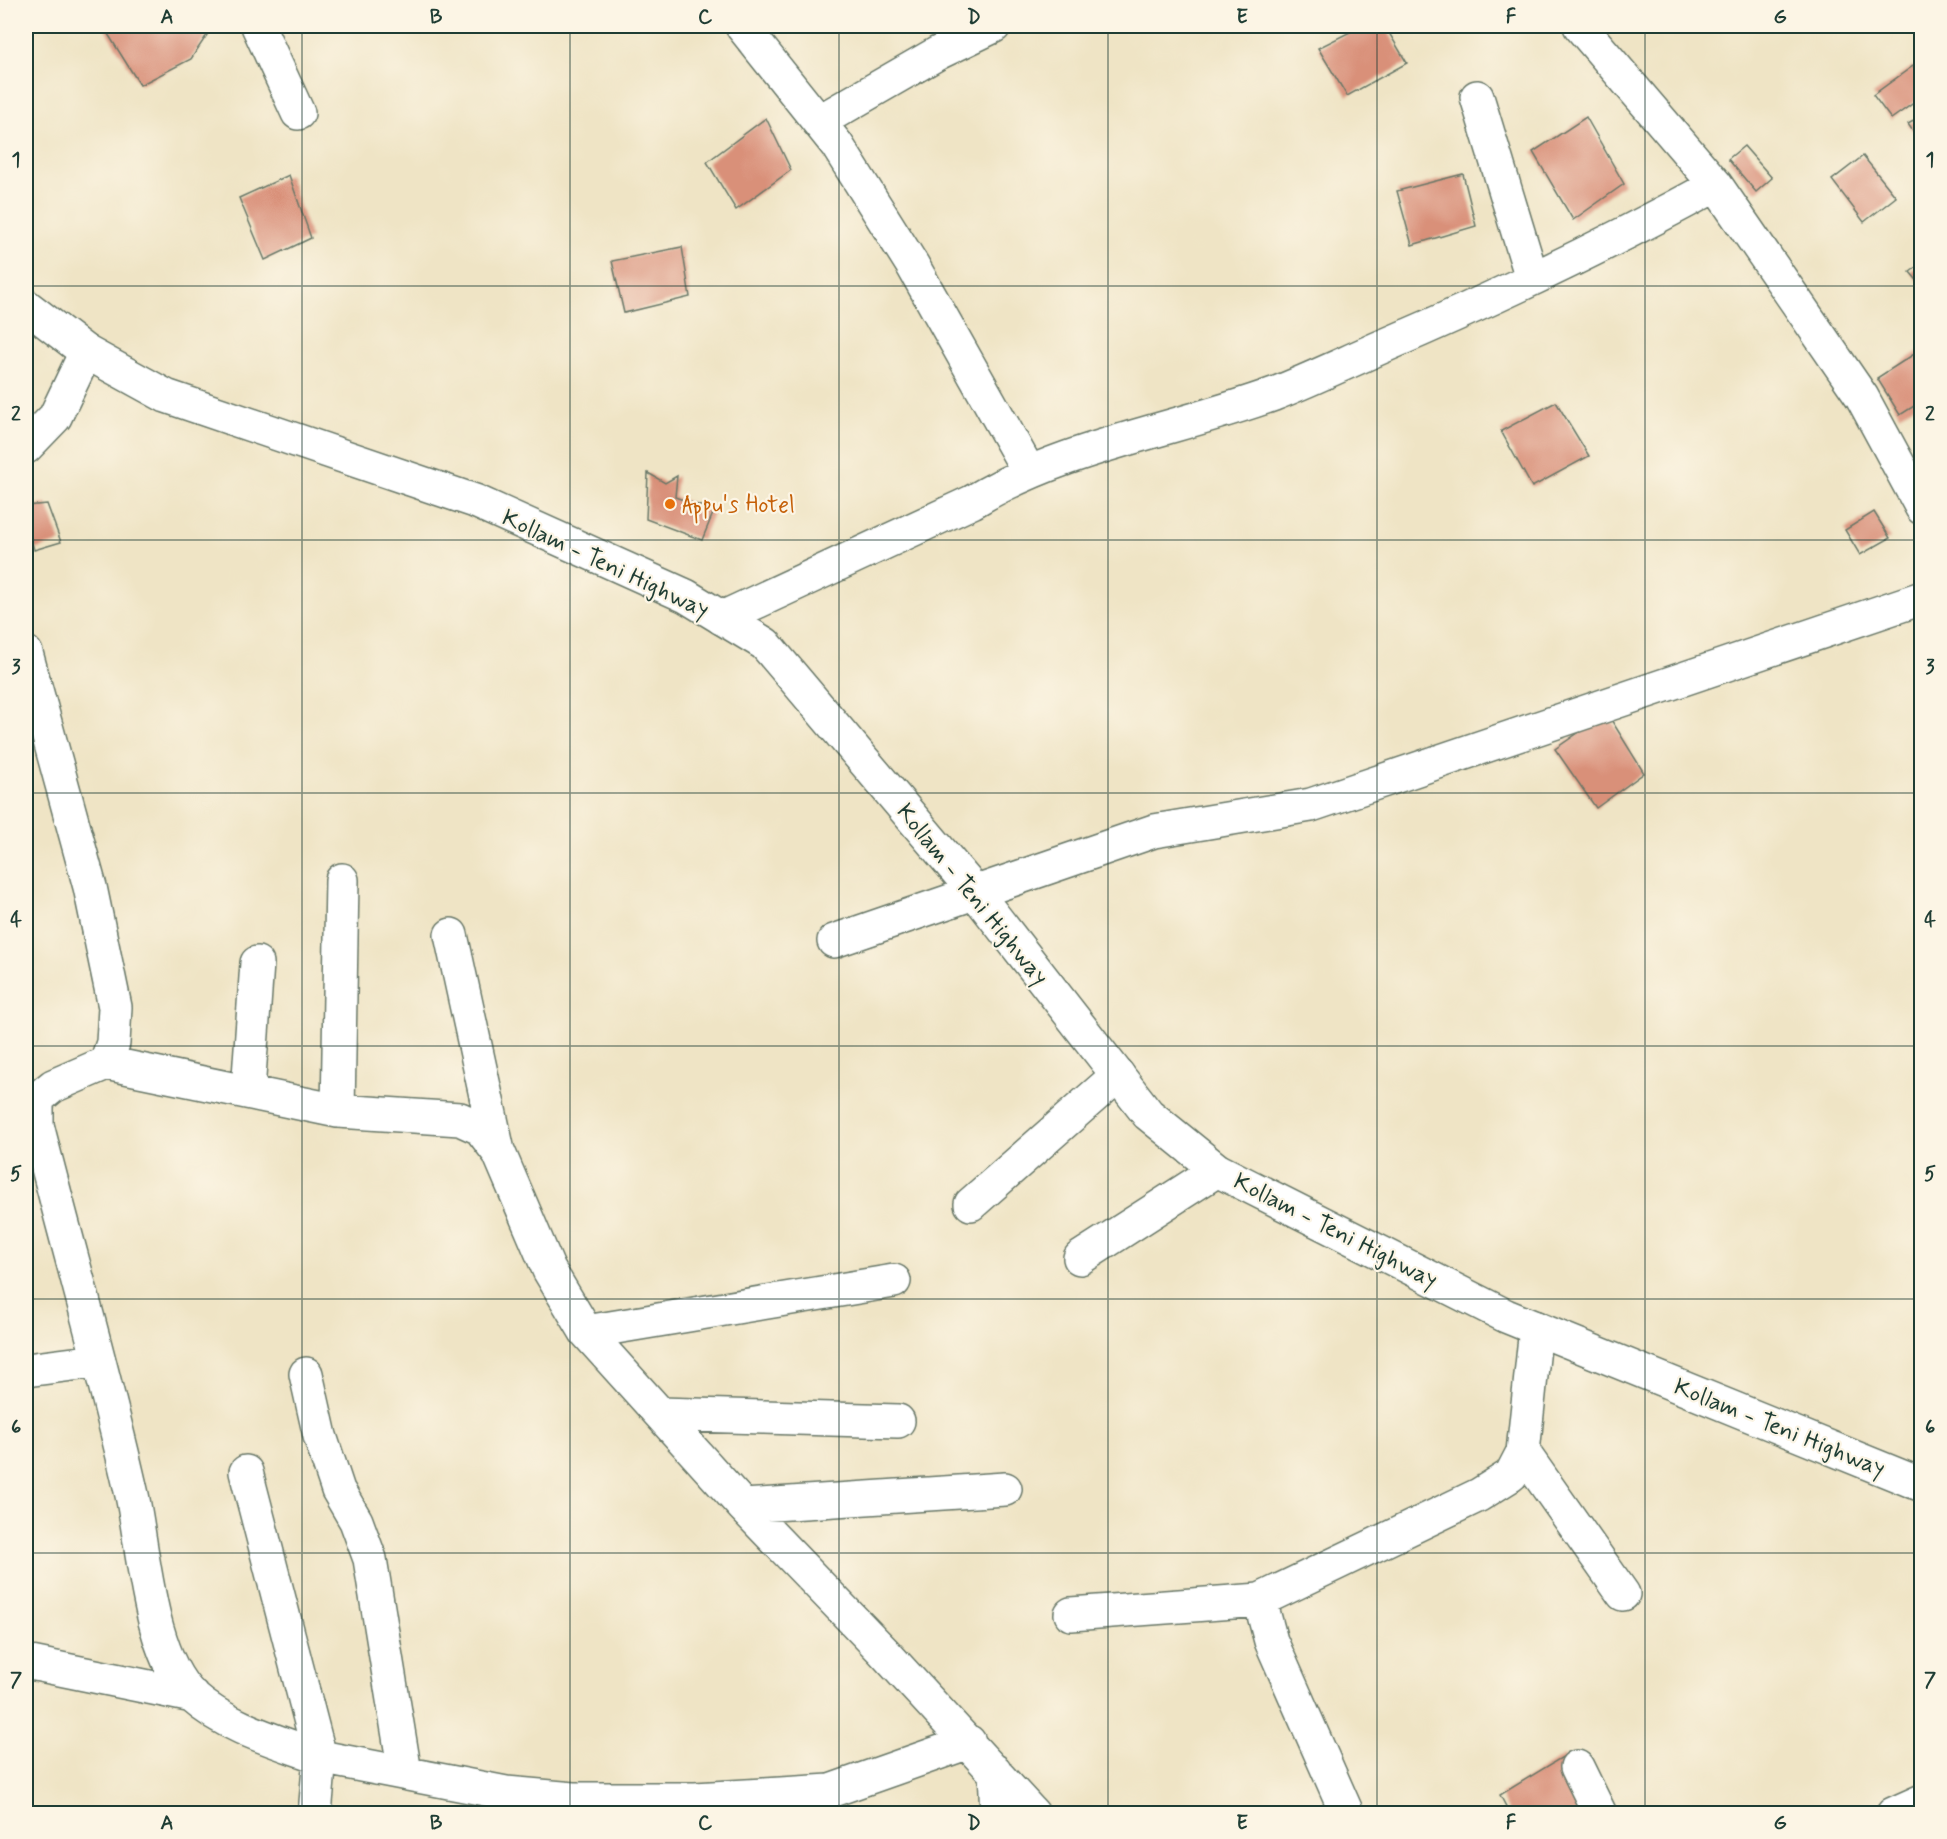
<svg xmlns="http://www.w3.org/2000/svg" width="1947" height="1839" font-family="Mynerve,sans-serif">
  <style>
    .building { fill: #d99079 }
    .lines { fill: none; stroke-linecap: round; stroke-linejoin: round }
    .minor-casing { stroke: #687767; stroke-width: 36 }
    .primary-casing { stroke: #687767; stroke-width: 36 }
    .minor { stroke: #fff; stroke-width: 33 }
    .primary { stroke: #fff; stroke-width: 33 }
    .grid { fill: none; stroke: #1f3d34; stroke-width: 1.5; stroke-opacity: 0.55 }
    .food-dot { fill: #e8710a; stroke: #fcf5e5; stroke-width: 2 }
    .labels { text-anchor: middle; stroke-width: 4.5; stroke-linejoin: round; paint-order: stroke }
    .food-label { font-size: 24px; fill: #c56008; stroke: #fcf5e5; text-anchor: start }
    .street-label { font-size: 24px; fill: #1f3d34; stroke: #fcf5e5 }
    .neatline { fill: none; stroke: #1f3d34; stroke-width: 2 }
    .grid-label { font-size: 20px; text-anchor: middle; font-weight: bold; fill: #1f3d34 }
  </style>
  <rect width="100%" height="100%" fill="#fcf5e5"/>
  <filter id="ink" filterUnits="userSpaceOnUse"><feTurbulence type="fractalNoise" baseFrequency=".0167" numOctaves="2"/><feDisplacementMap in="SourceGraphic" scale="12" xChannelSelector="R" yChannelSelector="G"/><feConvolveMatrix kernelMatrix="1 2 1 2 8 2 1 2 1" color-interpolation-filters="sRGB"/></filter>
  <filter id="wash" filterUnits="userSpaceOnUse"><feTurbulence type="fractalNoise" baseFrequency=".008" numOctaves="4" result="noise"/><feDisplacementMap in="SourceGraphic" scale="24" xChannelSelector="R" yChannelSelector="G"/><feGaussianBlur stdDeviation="1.35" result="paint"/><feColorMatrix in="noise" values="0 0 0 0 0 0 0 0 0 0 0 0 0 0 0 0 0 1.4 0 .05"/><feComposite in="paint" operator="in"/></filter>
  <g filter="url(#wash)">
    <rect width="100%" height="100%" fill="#efe4c5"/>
    <g id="blocks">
      <path class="building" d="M103 26H213L191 59 140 85Z
        M1362 26H1385L1407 63 1347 96 1318 48Z
        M1913 66 1922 77V97L1891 119 1873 95Z
        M1922 116V144L1908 124Z
        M1586 117 1624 184 1573 220 1533 152Z
        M766 118 791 170 736 210 707 162Z
        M1744 146 1772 178 1756 192 1728 159Z
        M1863 156 1896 197 1864 222 1832 180Z
        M1463 174 1476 226 1412 245 1397 191Z
        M289 175 311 238 265 260 239 198Z
        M682 247 690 297 624 313 612 261Z
        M1922 263V286L1910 272Z
        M1922 349V401L1900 415 1877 378Z
        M1556 402 1589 456 1532 487 1501 431Z
        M648 473 665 483 677 476 675 497 714 511 702 540 646 519Z
        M47 504 61 542 34 550 26 521V506Z
        M1874 512 1890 538 1860 555 1845 530Z
        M1607 713 1644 773 1596 808 1555 749Z
        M1564 1756 1586 1810 1578 1814H1510L1500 1795Z"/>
    </g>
  </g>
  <g filter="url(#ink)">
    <use href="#blocks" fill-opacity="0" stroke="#687767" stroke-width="1.5"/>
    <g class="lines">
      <defs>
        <path id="minor" d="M258 26 298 113
          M742 26 837 145 913 266 1029 472
          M1580 26 1716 185 1862 397 1922 508
          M1477 97 1532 278
          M820 121 938 53 994 26
          M26 447 55 417 86 352
          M722 618 972 502C1064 446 1173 431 1274 394 1312 379 1349 361 1386 345 1498 297 1609 244 1716 185
          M26 653 90 887 115 1007 113 1043 106 1063 53 1086 37 1099V1125C68 1248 104 1371 132 1495 144 1551 149 1657 193 1697 228 1728 277 1741 320 1757L315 1814
          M451 935 498 1151
          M834 941 1154 831 1311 805 1922 598
          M106 1063 338 1111 460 1119 480 1128 499 1153 549 1270 586 1332 743 1506 883 1651 1033 1814
          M248 1091 257 963
          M338 1111 342 880
          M971 1204 1118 1075
          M1080 1258 1217 1170
          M586 1332 894 1281
          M26 1370 97 1361
          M306 1374 320 1436 338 1490 356 1521 370 1559 405 1773
          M660 1414 898 1421
          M1523 1452 1623 1594
          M246 1472 320 1757 506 1793 574 1799H695L830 1791 969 1742
          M743 1506 1005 1489
          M1071 1614 1260 1600
          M26 1662 193 1696
          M1577 1767 1600 1814
          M995 1771 997 1814
          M1346 1811 1271 1641 1260 1600 1479 1495 1511 1475 1523 1452 1536 1328
          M1893 1814 1922 1801"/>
        <path id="primary" d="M26 306 86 352 166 396 475 501 686 596 765 644 975 892 1148 1114 1217 1170 1506 1316 1922 1485"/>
      </defs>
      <use href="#minor" class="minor-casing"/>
      <use href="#primary" class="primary-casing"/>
      <use href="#minor" class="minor"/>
      <use href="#primary" class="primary"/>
    </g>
  </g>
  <path class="grid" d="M302 26V1814M570 26V1814M839 26V1814M1108 26V1814M1377 26V1814M1645 26V1814M26 286H1922M26 540H1922M26 793H1922M26 1046H1922M26 1299H1922M26 1553H1922"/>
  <circle class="food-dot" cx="670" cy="504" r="6"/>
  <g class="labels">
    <g class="food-label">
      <text x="682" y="512">Appu's Hotel</text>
    </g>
    <g class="street-label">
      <text transform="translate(606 563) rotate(25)" y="8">Kollam - Teni Highway</text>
      <text transform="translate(973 894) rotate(51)" y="8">Kollam - Teni Highway</text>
      <text transform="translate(1336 1230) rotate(27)" y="8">Kollam - Teni Highway</text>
      <text transform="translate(1780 1427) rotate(22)" y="8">Kollam - Teni Highway</text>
    </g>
  </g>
  <rect width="1947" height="1839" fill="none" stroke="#fcf5e5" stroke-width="66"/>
  <rect x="33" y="33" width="1881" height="1773" class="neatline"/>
  <g class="grid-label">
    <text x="167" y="23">A</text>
    <text x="436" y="23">B</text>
    <text x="705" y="23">C</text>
    <text x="974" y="23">D</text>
    <text x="1242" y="23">E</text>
    <text x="1511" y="23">F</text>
    <text x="1780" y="23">G</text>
    <text x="16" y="166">1</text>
    <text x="1930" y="166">1</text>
    <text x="16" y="420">2</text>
    <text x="1930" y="420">2</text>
    <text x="16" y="673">3</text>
    <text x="1930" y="673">3</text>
    <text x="16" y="926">4</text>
    <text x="1930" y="926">4</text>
    <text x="16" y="1180">5</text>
    <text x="1930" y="1180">5</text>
    <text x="16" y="1433">6</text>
    <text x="1930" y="1433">6</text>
    <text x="16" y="1686">7</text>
    <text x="1930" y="1686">7</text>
    <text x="167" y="1829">A</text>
    <text x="436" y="1829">B</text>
    <text x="705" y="1829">C</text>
    <text x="974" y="1829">D</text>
    <text x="1242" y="1829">E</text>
    <text x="1511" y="1829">F</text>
    <text x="1780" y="1829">G</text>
  </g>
</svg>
